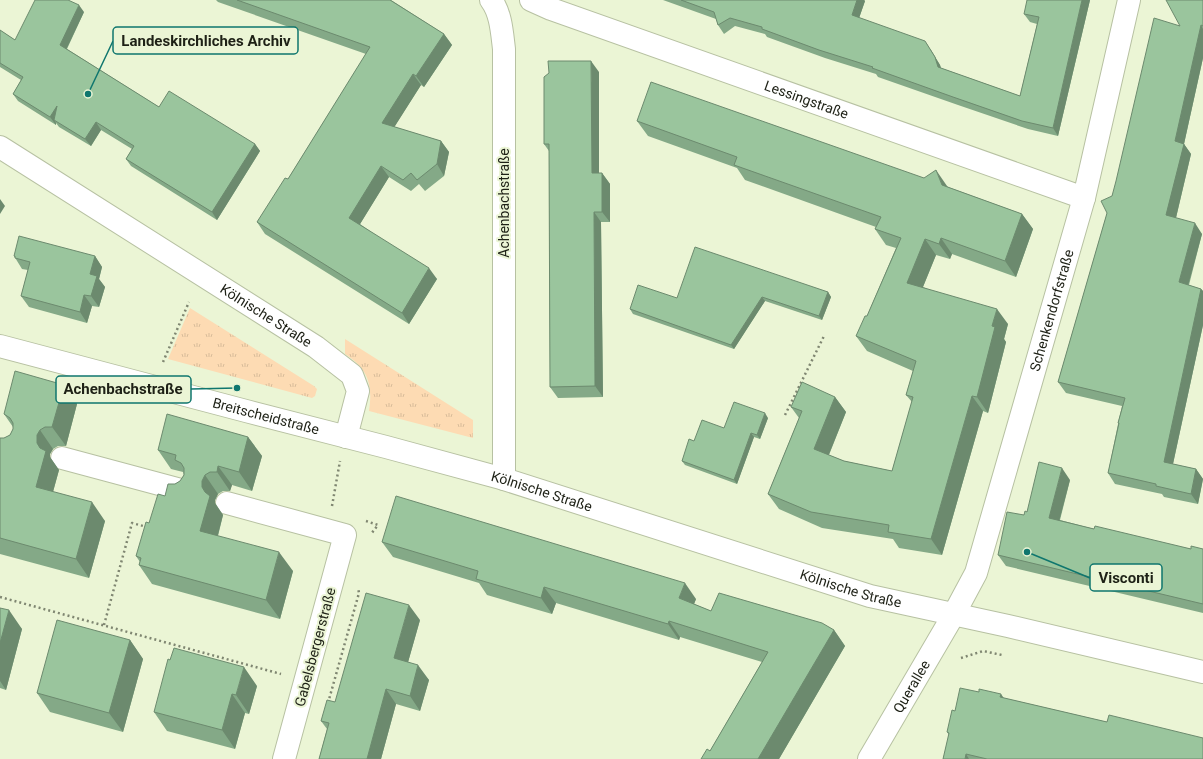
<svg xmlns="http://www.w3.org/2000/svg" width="1203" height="759" font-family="Roboto,sans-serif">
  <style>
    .grass { fill: url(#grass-tufts) }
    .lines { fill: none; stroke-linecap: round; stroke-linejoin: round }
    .minor-casing { stroke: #b7c1a2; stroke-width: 24 }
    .major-casing { stroke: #b7c1a2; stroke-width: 24 }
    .path { stroke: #7f8671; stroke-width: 2.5; stroke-dasharray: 2 3; stroke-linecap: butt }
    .minor { stroke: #fff; stroke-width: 22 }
    .major { stroke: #fff; stroke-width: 22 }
    .wall { fill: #84a987 }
    .shaded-wall { fill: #6c8a6e }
    .building { fill: #9ac59d; stroke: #6c8a6e }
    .labels { text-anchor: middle; stroke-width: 4; stroke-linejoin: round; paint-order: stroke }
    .street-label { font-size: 14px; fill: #1e2116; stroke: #ebf5d5 }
    .leader { fill: none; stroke: #0f766e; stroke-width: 1.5 }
    .callout-dot { fill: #0f766e; stroke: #ebf5d5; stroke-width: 1.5 }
    .callout { fill: #ebf5d5; stroke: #0f766e; stroke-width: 1.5 }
    .callout-label { font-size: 15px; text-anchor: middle; font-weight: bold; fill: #1e2116 }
  </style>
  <defs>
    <pattern id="grass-tufts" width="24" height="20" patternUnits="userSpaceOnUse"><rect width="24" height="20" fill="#fddbb3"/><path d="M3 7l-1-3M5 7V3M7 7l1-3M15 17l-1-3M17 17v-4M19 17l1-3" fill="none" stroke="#d8bc99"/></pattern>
  </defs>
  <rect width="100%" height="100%" fill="#ebf5d5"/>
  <path class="grass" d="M190 308 314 386 317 389 315 396 312 398 168 359Z
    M345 339 473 420V438L369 411C373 384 368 369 345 354Z"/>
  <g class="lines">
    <defs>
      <g id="minor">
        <path d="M491 0C501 13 502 33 504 49V479"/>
        <path id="s1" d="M531 0 551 9 1084 198"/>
        <path id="s2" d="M0 147 316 347 352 375 358 391 346 437"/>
        <path d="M62 458 185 491"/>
        <path d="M227 503 345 535 284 759"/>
        <path id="s3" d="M869 759 954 614 976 573 1084 198 1129 0"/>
      </g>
      <g id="major">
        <path id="s4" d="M0 346 246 411 386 447 504 479 870 596 1008 626 1203 672"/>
      </g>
    </defs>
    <use href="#minor" class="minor-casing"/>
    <use href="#major" class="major-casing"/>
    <path class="path" d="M163 362 189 302
      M785 415 824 336
      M332 506 340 461
      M366 521 378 525 371 534
      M0 597 281 674
      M104 625 132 523 147 527
      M961 658 983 651 1002 655
      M328 703 359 593 358 588"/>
    <use href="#minor" class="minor"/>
    <use href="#major" class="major"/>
  </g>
  <path class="wall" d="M216 0H391L444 34 452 45 424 87 421 85 394 127 441 141 449 152 444 176 425 191 419 184 411 191 389 177 360 224 437 279 409 324 265 234 257 222 288 179 366 54 218 2Z
    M663 0H864L865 1 859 18 931 50 940 65 941 68 1020 96 1037 24 1030 22 1024 14 1090 0 1058 136 1028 129 958 105 878 77 876 74 825 58 767 37 765 34 735 26 724 34 718 25 716 19Z
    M1203 0V58L1184 144 1191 154 1176 218 1202 234 1189 285 1201 289 1203 291V325L1173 464 1196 469 1203 479 1198 504 1164 497 1162 494 1115 484 1108 473 1118 424V423L1122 406 1066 393 1058 382 1112 196 1180 26Z
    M84 12 67 49 159 107 255 144 260 151 217 220 131 166 126 159 132 149 101 130 91 146 59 127 56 123V125L18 101 13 94 21 80 0 67V30L15 40Z
    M599 72V173H602L610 184V222H601L603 397 558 398 550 387 549 151 544 144Z
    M637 121 924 178 947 186 948 187 1022 214 1033 229 1016 277 952 254 950 259 936 255 923 287 1008 324 1004 339 1006 342 988 413 983 411 942 555 899 548 893 539 822 528 779 509 768 494 799 418 791 407 835 397 846 412 829 455 844 461 892 471 912 402 906 395 913 371 867 351 856 336 867 316 896 248 886 245 875 229 876 227 745 180 737 168 648 136Z
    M14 256H95L102 267 99 279 105 287 99 307 92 306 87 323 29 307 21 296 28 270 22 269Z
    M828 292 831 297 822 320 765 301 734 349 633 314 630 309 677 298Z
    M64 385 77 404 66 446H58L53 449 50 454V457L59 470 53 492 105 521 89 578 0 554V438H4L10 435 13 429V427L4 414Z
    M768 418 760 439 754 437 737 484 685 465 682 461 724 428Z
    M248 437 262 456 252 491 232 485 230 491H223L218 494 215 500V503L223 515 218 536 293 571 280 619 152 584 139 565 140 562 136 556 149 523 165 496 175 484 180 481 184 475 183 472 171 469 158 450Z
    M1070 480 1060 520 1094 529 1191 549H1203V613L1006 566 998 555 1024 515 1027 512Z
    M382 542 696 599 694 604 711 611 834 630 845 646 779 759H701L710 751 762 662 680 637 679 640 556 603 552 614 487 595 479 583 393 557Z
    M0 608 22 629 6 690 0 688Z
    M420 620 408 662 429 680 420 711 396 704 381 759H319L327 729 321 721 335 702Z
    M130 640 143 659 123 732 50 712 37 693Z
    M257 686 249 714 245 713 235 749 167 731 154 712Z
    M1004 698 1107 722 1203 759H943L949 735 947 732 955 711Z"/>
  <path class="shaded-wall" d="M857 0H864L865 1 857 24 852 15Z
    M1082 0H1090L1058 136 1053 128Z
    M79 5 84 12 65 52 60 45Z
    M1201 25 1203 29V58L1184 144 1191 154 1174 226 1166 215 1175 141Z
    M444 34 452 45 424 87 416 76Z
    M925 41 940 65 943 75 938 67Z
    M591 61 599 72V184L592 173Z
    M413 74 421 85 390 134 382 123Z
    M57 106 54 120 56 123V125L50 117Z
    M96 122 101 130 91 146 85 139Z
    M441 141 449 152 444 176 437 164Z
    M255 144 260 151 217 220 212 212Z
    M381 166 389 177 357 229 349 218Z
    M936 170 947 186 953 201 942 185Z
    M602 173 610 184V222L602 212Z
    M0 199 5 206 0 214Z
    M594 212 601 222 603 397 595 386Z
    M1022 214 1033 229 1016 277 1005 261Z
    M1195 223 1202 234 1186 293 1179 282Z
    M941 238 952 254 950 259 939 244Z
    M925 239 936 255 918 299 907 283Z
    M95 256 102 267 99 279 105 287 99 307 91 296 90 274Z
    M429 268 437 279 409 324 402 313Z
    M1201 289 1203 291V325L1171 473 1164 462Z
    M828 292 831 297 822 320 819 316Z
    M84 295 92 306 87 323 80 312Z
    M762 297 765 301 734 349 731 345Z
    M997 309 1008 324 1004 339 1006 342 988 413 977 397 992 326Z
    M64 385 77 404 66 446 52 427Z
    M972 396 983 411 942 555 931 539Z
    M835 397 846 412 825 464 814 449Z
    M765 413 768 418 760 439 757 435Z
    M40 430 53 449 50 454V457L59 470 49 506 36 487 37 435Z
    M751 433 754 437 737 484 734 480Z
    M248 437 262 456 252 491 239 472Z
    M218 466 232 485 230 491 217 472Z
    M1062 468 1070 480 1057 529 1049 518Z
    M1196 469 1203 479 1198 504 1191 494Z
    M205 475 218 494 215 500V503L223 515 214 550 200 531 205 492 202 487V481Z
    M92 502 105 521 89 578 76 559Z
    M279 552 293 571 280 619 266 600Z
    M685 583 696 599 690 614 679 598Z
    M544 587 556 603 552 614 541 598Z
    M409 605 420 620 405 673 394 658Z
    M9 610 22 629 6 690 0 681V643Z
    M669 621 680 637 679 640 668 624Z
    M834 630 845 646 779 759H758Z
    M130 640 143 659 123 732 109 713Z
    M418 665 429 680 420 711 410 696Z
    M244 667 257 686 249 714 236 695Z
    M386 689 396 704 381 759H367Z
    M232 694 245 713 235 749 222 730Z
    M1001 694 1010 707 1000 697Z
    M966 754 969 759H965Z"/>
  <path class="building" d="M35 0H68L79 5 60 45 159 107 169 91 255 144 212 212 126 159 134 146 96 122 85 139 54 120 57 106 50 117 13 94 23 77 0 63V30L15 40Z
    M237 0H390L444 34 416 76 413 74 382 123 441 141 437 164 417 180 411 173 403 180 381 166 349 218 429 268 402 313 257 222 285 178 288 179 370 47Z
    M681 0H857L852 15 925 41 935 57 938 67 1020 96 1039 17 1024 14 1027 0H1082L1053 128 1022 121 953 97 872 68 873 67 819 50 762 29V27L730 18 718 25 714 12Z
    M1166 0H1203V26L1201 25 1175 141 1184 144 1166 215 1195 223 1179 282 1201 289 1164 462 1196 469 1191 494 1156 486V484L1108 473 1119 423H1118L1125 398 1058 382 1107 213 1101 201 1112 196 1116 181 1154 18 1180 26Z
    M548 61H591L592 173H602V212H594L595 386 550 387 549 144H544V77L549 73Z
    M651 82 924 178 936 170 942 185 1022 214 1005 261 941 238 939 244 925 239 907 283 997 309 992 326 995 327 977 397 972 396 931 539 888 532 889 525 811 512 768 494 802 411 791 407 802 382 835 397 814 449 844 461 892 471 913 397 906 395 916 361 856 336 865 316H867L901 238 875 229 881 217 734 165 737 157 637 121Z
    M19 236 95 256 90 274 97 276 91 296 84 295 80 312 21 296 30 262 15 258V256H14Z
    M695 247 828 292 819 316 762 297 731 345 630 309 638 285 677 298Z
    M15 371 64 385 52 427H45L40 430 37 435V443L40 448 46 451 36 487 92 502 76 559 0 538V438H4L10 435 13 429V423L10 418 4 414Z
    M734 402 765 413 757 435 751 433 734 480 682 461 689 439 694 441 702 420 724 428Z
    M167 414 248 437 239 472 218 466 217 472H210L205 475 202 481V487L205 492 210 496 200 531 279 552 266 600 139 565 141 558 136 556 146 522 149 523 158 494 165 496 168 484H175L180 481 184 475V468L181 463 175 460 176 455 158 450Z
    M1039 462 1062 468 1049 518 1094 529 1095 526 1191 549V546L1203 549V604L998 555 1007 512 1024 515 1025 511 1027 512Z
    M396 496 685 583 679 598 711 611 719 593 822 623 834 630 758 759H701L707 749 710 751 768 652 669 621 668 624 544 587 541 598 476 579 478 571 382 542Z
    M366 593 409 605 394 658 418 665 410 696 386 689 367 759H319L329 723 321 721 327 700 335 702Z
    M0 608 9 610 0 643Z
    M57 620 130 640 109 713 37 693Z
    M174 648 244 667 236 695 232 694 222 730 154 712 168 659 170 660Z
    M960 688 979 692V689L1001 694 1000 697 1107 722 1109 715 1203 738V759H987L966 754 965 759H943L949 733 947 732 952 710 955 711Z"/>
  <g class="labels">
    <g class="street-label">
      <text dy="5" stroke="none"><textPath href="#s1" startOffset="293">Lessingstraße</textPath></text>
      <text transform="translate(504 203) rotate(-90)" y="5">Achenbachstraße</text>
      <text dy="5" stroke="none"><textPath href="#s3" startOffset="488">Schenkendorfstraße</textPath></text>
      <text dy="5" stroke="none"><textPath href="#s2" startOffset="315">Kölnische Straße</textPath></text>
      <text dy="5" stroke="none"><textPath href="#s4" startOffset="275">Breitscheidstraße</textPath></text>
      <text dy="5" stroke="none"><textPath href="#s4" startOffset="561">Kölnische Straße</textPath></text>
      <text dy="5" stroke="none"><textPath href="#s4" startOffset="885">Kölnische Straße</textPath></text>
      <text transform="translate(315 647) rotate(-75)" y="5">Gabelsbergerstraße</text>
      <text dy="5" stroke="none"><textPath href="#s3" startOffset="84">Querallee</textPath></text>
    </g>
  </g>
  <path class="leader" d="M88 94L113 41M237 388L191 389M1027 552L1090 578"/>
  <g class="callout-dot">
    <circle cx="88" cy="94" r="4"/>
    <circle cx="237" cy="388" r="4"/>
    <circle cx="1027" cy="552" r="4"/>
  </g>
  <g class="callout">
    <rect x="113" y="27" width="185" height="27" rx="4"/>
    <rect x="56" y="376" width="135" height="27" rx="4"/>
    <rect x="1090" y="564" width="72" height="27" rx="4"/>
  </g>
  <g class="callout-label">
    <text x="206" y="46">Landeskirchliches Archiv</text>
    <text x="123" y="394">Achenbachstraße</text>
    <text x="1126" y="583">Visconti</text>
  </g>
</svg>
